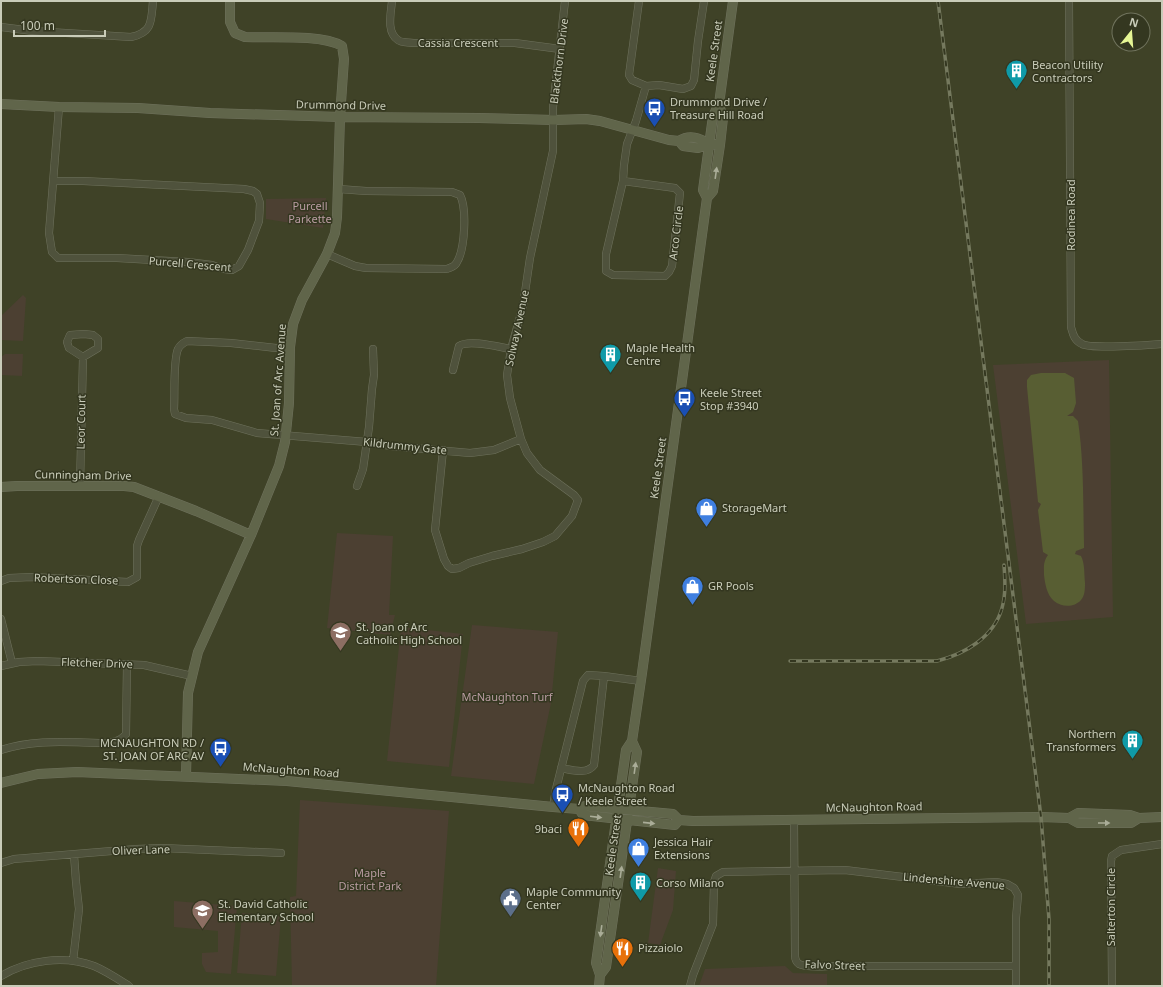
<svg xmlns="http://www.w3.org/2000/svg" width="1163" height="987" font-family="'Noto Sans',sans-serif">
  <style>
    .green { fill: #4c4032 }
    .water { fill: #585e33 }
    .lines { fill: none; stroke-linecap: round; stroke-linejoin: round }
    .street-casing { stroke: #6f725d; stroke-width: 8 }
    .secondary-casing { stroke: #6f725d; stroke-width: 10 }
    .street { stroke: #4f523c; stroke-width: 7 }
    .secondary { stroke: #60654a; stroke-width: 9 }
    .rail-casing { stroke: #75795e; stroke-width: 3.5 }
    .rail { stroke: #343720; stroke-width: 2; stroke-dasharray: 6; stroke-linecap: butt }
    .oneway { fill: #aaad98 }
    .labels { text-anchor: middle; stroke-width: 3; stroke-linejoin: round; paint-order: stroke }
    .street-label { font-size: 11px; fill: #c9ccb9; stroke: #343720 }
    .poi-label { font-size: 11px; fill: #c9ccb9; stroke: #343720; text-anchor: start }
    .park-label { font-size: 11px; fill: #ba9ca2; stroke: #343720 }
  </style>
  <rect width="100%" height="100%" fill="#3f4227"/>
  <path class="green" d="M326 198 323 228 266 219V199Z
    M23 295 26 298 23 341 1 340V316Z
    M5 354H23L22 376 1 375V357Z
    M1109 360 1113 617 1026 624 993 365Z
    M337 533 393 536 389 615H395L390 635 327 628Z
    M472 625 558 632 551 703 534 784 451 776Z
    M401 627 463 634 449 767 387 761Z
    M300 800 449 811 436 986H292L290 897 296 896Z
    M658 868 676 871 673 910 660 945 648 943Z
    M174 901 237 906 231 974 206 972 202 964V953L218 952V931L174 927Z
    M242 913 281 916 276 976 237 973Z
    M785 966 793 973 827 974V986H699L705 969Z"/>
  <path class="water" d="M1041 373H1065L1074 378 1076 403 1073 412 1067 416H1073L1078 421C1084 462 1083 503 1084 544V548L1076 551 1075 554 1081 556C1085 564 1084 573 1085 583 1085 588 1085 596 1081 600 1074 608 1061 607 1054 601 1047 595 1045 584 1044 575 1044 567 1043 562 1048 555L1043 552 1038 510 1041 504 1038 502 1027 387V380L1031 375Z"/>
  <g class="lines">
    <defs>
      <path id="street" d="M392 1C391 13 386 32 398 40 401 43 409 42 413 43H515L560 49
        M639 1 629 75 632 80 646 86 659 85 683 89 691 86 694 80 698 41 704 1
        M1069 1 1071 327C1073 334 1074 340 1082 344 1090 349 1149 345 1162 344
        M1 27 33 31 131 37C153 32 151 21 153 1
        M54 181H83L244 189 253 191 257 194 260 203 259 221 248 250 239 266 232 270 224 269 212 265 188 262 117 258H58L52 252 49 233 59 107
        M623 181 675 188 680 193 672 266 669 272 665 276 613 275 606 271V254L623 181 624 165 627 144 636 121 646 86
        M327 254 355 266 366 268 447 269C451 267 455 267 457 262 465 249 467 208 460 195L452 192 366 191 339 189
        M84 334 93 335 98 339V348L83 357 69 348 67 342 70 335Z
        M290 347 276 348 231 343 187 341C183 343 180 345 178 349 173 360 175 395 174 409L175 414 186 418 212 420 257 433 367 442 391 446 470 453 494 450 521 439
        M453 370 459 346C469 339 499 347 511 349
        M443 450 435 530 444 559 448 566 452 569 459 568 469 563 492 556 522 549 543 542 555 536 572 516 578 500 574 495 540 470 527 453 521 439 510 398 507 375 511 349 523 306 530 258 553 151V107L565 1
        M80 486 83 357
        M357 486 363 469 369 427 372 389 374 375 373 349
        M1 581 9 578 32 577 128 582 137 577V546L139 540 159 496
        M1 619 12 663
        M1 666 19 662 37 661 144 665 192 676
        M604 676 641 681
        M1 750C37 738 73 743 109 743 116 741 122 740 126 734L127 664
        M553 807 556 789 583 681 588 675 604 676 594 765C587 775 572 770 561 768
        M794 820 795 955C795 958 796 962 799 964 806 968 825 966 833 966H1016
        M1 863 14 859 136 849 162 848 281 853
        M73 961 79 909 76 882 74 855
        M1 976C28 960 64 955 94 966 106 971 118 979 129 986
        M690 986 693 975 713 924 714 882 716 876 723 872 845 870 961 884 996 882 1007 884 1014 888 1018 895 1016 918V986
        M1112 986 1111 861 1112 856 1121 850 1162 844"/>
      <path id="secondary" d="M1 104 59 107 138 108 210 113 340 117 479 118 554 120 586 119 600 121 669 140 679 141 683 146 698 148 710 144 720 145
        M679 141C690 134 699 138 710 144
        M707 198 713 191 720 145 723 118 719 104
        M1 487 17 486H124L134 487 196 511 251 535
        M186 776 188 693 198 652 251 535 279 466 285 442 289 403 290 347 293 324 302 300 327 254 335 233 337 217 340 117 344 59 342 46C321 34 270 38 245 37L235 33 230 22V1
        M1 783 38 774 77 772 287 781 553 807 579 809 585 806 673 814 679 820 693 821 1041 817 1069 818 1078 823H1131L1139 818
        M579 809 583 815 675 825 679 820
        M1069 818 1078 813 1130 815 1139 818 1162 817
        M600 975 606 967 637 752 632 741
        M599 986 600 975 596 963 626 750 632 741 642 673 707 198 703 190 713 116 719 104 733 1"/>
    </defs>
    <use href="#street" class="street-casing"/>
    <use href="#secondary" class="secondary-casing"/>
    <use href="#street" class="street"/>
    <use href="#secondary" class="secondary"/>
    <defs>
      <path id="rail" d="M938 1 1041 817 1049 919V986
        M790 661H937C965 654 994 637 1002 608 1006 594 1005 579 1004 565"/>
    </defs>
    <use href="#rail" class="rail-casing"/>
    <use href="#rail" class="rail"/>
  </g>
  <defs><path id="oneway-solid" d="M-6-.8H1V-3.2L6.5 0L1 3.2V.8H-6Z"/></defs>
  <g class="oneway">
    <use href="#oneway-solid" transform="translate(716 173) rotate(-82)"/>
    <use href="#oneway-solid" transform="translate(635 768) rotate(-82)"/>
    <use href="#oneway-solid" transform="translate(596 817) rotate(7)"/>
    <use href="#oneway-solid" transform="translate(649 823) rotate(6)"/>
    <use href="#oneway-solid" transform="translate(1104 823)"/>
    <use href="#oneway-solid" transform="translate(621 872) rotate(-82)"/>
    <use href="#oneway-solid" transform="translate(601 931) rotate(98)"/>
  </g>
  <defs>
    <symbol id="building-pin" viewBox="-11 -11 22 30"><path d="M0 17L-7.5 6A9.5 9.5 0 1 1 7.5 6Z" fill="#0f9aa8" stroke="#343720"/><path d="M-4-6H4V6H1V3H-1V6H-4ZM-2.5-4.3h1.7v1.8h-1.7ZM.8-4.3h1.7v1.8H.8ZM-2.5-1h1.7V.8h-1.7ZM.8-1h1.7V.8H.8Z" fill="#fff"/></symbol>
    <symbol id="bus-pin" viewBox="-11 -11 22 30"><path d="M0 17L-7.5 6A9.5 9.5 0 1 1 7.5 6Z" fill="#1a4fb4" stroke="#343720"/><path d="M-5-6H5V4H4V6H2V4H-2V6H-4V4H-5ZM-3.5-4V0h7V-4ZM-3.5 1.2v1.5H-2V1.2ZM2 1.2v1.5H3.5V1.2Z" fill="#fff"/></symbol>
    <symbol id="shop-pin" viewBox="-11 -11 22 30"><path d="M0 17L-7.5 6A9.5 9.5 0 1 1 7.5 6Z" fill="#3f7fe0" stroke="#343720"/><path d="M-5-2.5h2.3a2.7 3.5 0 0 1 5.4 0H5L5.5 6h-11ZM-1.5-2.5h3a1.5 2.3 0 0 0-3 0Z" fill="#fff"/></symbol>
    <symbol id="school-pin" viewBox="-11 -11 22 30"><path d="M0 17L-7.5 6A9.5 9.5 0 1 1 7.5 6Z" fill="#8d6e63" stroke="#343720"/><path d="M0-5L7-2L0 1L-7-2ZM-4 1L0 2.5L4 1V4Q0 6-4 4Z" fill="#fff"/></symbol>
    <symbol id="restaurant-pin" viewBox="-11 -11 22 30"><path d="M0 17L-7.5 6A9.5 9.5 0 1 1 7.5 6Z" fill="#e8710a" stroke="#343720"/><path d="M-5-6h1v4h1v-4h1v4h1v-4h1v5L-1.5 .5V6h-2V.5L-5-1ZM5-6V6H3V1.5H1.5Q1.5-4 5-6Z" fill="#fff"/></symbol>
    <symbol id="civic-pin" viewBox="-11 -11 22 30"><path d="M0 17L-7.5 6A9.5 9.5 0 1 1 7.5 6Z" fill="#5c6f8a" stroke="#343720"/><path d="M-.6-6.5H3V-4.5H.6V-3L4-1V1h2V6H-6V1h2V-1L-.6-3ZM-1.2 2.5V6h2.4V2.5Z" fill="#fff"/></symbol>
  </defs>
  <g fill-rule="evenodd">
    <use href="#building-pin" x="1004" y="58" width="25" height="34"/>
    <use href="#bus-pin" x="642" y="96" width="25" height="34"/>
    <use href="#building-pin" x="598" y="342" width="25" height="34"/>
    <use href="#bus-pin" x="672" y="386" width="25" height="34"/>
    <use href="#shop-pin" x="694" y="496" width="25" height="34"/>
    <use href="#shop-pin" x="680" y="574" width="25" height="34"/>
    <use href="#school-pin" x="328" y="620" width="25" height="34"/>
    <use href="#building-pin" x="1120" y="728" width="25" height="34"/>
    <use href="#bus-pin" x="208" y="736" width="25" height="34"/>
    <use href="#bus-pin" x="550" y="782" width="25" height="34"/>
    <use href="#restaurant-pin" x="566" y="816" width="25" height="34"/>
    <use href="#shop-pin" x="626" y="836" width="25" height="34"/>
    <use href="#building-pin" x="628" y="870" width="25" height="34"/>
    <use href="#civic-pin" x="498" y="886" width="25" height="34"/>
    <use href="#school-pin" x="190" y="898" width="25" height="34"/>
    <use href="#restaurant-pin" x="610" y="936" width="25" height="34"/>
  </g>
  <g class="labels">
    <g class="street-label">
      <text x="458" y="47">Cassia Crescent</text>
      <text transform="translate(714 51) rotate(-82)" y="4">Keele Street</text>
      <text transform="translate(559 61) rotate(-83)" y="4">Blackthorn Drive</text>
      <text transform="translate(341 105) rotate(1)" y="4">Drummond Drive</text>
      <text transform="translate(1071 215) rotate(-90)" y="4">Rodinea Road</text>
      <text transform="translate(676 233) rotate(-83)" y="4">Arco Circle</text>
      <text transform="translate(190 264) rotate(5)" y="4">Purcell Crescent</text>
      <text transform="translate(517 328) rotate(-78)" y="4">Solway Avenue</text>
      <text transform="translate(278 380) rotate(-86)" y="4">St. Joan of Arc Avenue</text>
      <text transform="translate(81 422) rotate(-89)" y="4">Leor Court</text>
      <text transform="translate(405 446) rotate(6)" y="4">Kildrummy Gate</text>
      <text transform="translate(658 468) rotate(-82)" y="4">Keele Street</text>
      <text transform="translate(83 475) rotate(1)" y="4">Cunningham Drive</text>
      <text transform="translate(76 579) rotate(2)" y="4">Robertson Close</text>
      <text transform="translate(97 663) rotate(2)" y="4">Fletcher Drive</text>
      <text transform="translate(291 770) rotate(4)" y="4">McNaughton Road</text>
      <text transform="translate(874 807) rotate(-1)" y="4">McNaughton Road</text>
      <text transform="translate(613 845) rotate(-82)" y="4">Keele Street</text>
      <text transform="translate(141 850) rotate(-2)" y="4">Oliver Lane</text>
      <text transform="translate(954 881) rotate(5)" y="4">Lindenshire Avenue</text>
      <text transform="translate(1111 907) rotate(-90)" y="4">Salterton Circle</text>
      <text transform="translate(835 965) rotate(2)" y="4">Falvo Street</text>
    </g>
    <g class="poi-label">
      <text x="1032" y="69">Beacon Utility<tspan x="1032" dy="13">Contractors</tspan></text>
      <text x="670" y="106">Drummond Drive /<tspan x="670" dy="13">Treasure Hill Road</tspan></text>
      <text x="626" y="352">Maple Health<tspan x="626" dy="13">Centre</tspan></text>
      <text x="700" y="397">Keele Street<tspan x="700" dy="13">Stop #3940</tspan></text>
      <text x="722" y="512">StorageMart</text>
      <text x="708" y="590">GR Pools</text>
      <text x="356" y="631">St. Joan of Arc<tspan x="356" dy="13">Catholic High School</tspan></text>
      <text x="1116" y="738" text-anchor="end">Northern<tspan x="1116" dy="13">Transformers</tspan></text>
      <text x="204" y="747" text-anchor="end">MCNAUGHTON RD /<tspan x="204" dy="13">ST. JOAN OF ARC AV</tspan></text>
      <text x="578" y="792">McNaughton Road<tspan x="578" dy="13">/ Keele Street</tspan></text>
      <text x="562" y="833" text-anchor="end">9baci</text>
      <text x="654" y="846">Jessica Hair<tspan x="654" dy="13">Extensions</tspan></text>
      <text x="656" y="887">Corso Milano</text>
      <text x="526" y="896">Maple Community<tspan x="526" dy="13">Center</tspan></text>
      <text x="218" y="908">St. David Catholic<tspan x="218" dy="13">Elementary School</tspan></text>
      <text x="638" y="952">Pizzaiolo</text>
    </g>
    <g class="park-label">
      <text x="310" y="210">Purcell<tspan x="310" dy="13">Parkette</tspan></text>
      <text x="507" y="701">McNaughton Turf</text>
      <text x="370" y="877">Maple<tspan x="370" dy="13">District Park</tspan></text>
    </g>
  </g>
  <rect width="1163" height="987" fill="none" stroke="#c9ccb9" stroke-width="4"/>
  <g transform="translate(1131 32) rotate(17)"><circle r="19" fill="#343720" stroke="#70735d"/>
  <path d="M0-3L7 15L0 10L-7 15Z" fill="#e6f694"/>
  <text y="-6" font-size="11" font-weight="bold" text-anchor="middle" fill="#c9ccb9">N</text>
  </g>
  <path d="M14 30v6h91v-6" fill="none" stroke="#c9ccb9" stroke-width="2"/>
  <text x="20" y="30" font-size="12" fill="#c9ccb9" stroke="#343720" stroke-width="3" paint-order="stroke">100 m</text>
</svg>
